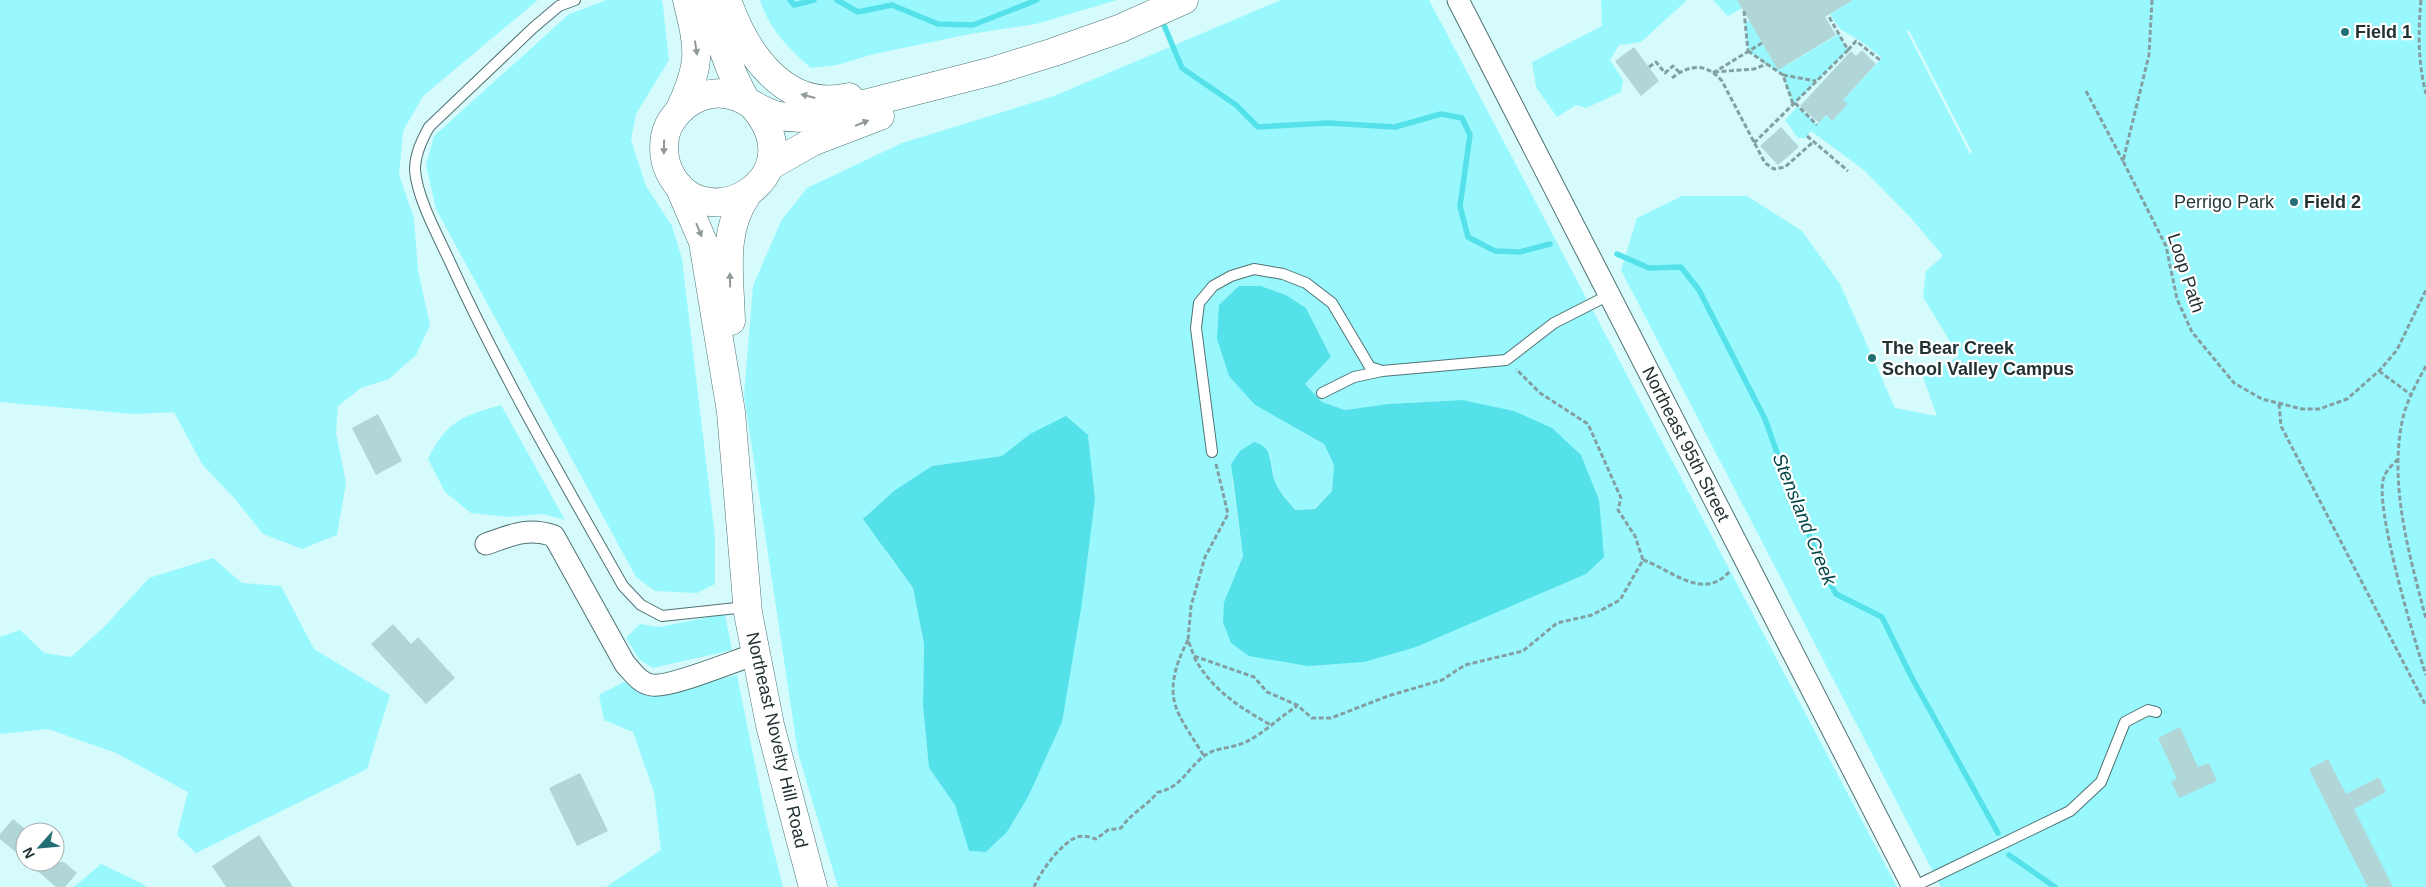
<svg xmlns="http://www.w3.org/2000/svg" width="2426" height="887" font-family="Arial,sans-serif">
  <style>
    .green { fill: #99f8fd; fill-rule: evenodd }
    .water { fill: #55e1e9 }
    .lines { fill: none; stroke-linecap: round; stroke-linejoin: round }
    .stream { stroke: #55e1e9; stroke-width: 5.5 }
    .building { fill: #b1d6d8 }
    .lane-casing { stroke: #4f7274; stroke-width: 12 }
    .street-casing { stroke: #4f7274; stroke-width: 23 }
    .secondary-casing { stroke: #4f7274; stroke-width: 29 }
    .path { stroke: #849fa1; stroke-width: 3; stroke-dasharray: 5 2.5; stroke-linecap: butt }
    .lane { stroke: #fff; stroke-width: 10 }
    .street { stroke: #fff; stroke-width: 21 }
    .secondary { stroke: #fff; stroke-width: 28 }
    .oneway { fill: #909898 }
    .poi-dot { fill: #246f73; stroke: #fff; stroke-width: 2 }
    .labels { text-anchor: middle; stroke-width: 4.5; stroke-linejoin: round; paint-order: stroke }
    .poi-label { font-size: 18px; font-weight: bold; fill: #223132; stroke: #fff; text-anchor: start }
    .park-label { font-size: 18px; fill: #1e3637; stroke: #fff }
    .street-label { font-size: 18px; fill: #223132; stroke: #fff }
    .water-label { font-size: 19px; font-style: italic; fill: #034649; stroke: #fff }
  </style>
  <rect width="100%" height="100%" fill="#d5fbfd"/>
  <path class="green" d="M0 0H538L423 96 403 131 399 175 414 218 418 270 430 325 416 355 389 379 361 388 338 406 336 433 346 483 337 535 302 549 263 534 235 499 202 464 174 412 134 414 0 402Z
    M607 0H662L663 6 669 60 636 114 631 140 646 186 672 226 682 259 715 537V584L697 593 655 591 636 577 436 209 426 165 434 136 569 14Z
    M760 0H1117L1036 24 970 34 874 54 837 65 811 68C789 49 769 29 760 0Z
    M1281 0H1429L1897 887H838L798 753 744 395 753 286 781 221 807 188 902 143 1054 96ZM1239 286H1261L1286 295 1306 308 1331 357 1305 384 1322 402 1345 410 1388 404 1462 400 1224 602 1243 556 1232 478 1270 454 1275 484 1295 510 1314 509 1332 491 1334 465 1324 444 1255 405ZM1030 434 1088 435 1095 499 1082 603 1028 797 1007 832 986 852 969 851 955 805 929 768 923 706 924 644 913 588 886 552 932 466 1003 456Z
    M1601 0H1687L1641 42 1619 45 1610 60 1623 80 1621 92 1586 108 1576 105 1557 117 1536 87 1532 62 1602 26Z
    M1713 0H1741L1738 2 1742 8 1728 16Z
    M1853 0H2426V887H1941L1621 270 1637 218 1682 196H1747L1802 231 1840 284 1895 408 1937 416 1923 377 1959 356 1923 297 1926 271 1943 256 1911 218 1864 170 1811 131 1805 138H1798L1785 120 1798 106 1817 125 1826 115 1832 121 1847 105 1843 100 1882 58 1862 42 1840 29 1830 14ZM1909 30 1972 152 1970 154 1907 32Z
    M1778 3 1789 21 1760 39 1772 59 1780 54 1787 65 1839 34 1848 50 1793 105 1783 75 1748 51 1745 23Z
    M501 405 565 520 543 514 507 517 471 513 445 492 428 459C447 421 462 416 501 405Z
    M213 558 242 583 281 586 314 649 390 695 367 769 196 853 177 835 188 792 116 753 48 729 0 734V637L20 630 44 653 71 657 104 627 149 578Z
    M725 614 732 650 653 668 640 660 626 638 640 624 659 627Z
    M737 675 767 824 783 887H606L661 850 654 792 633 732 604 720 599 695 624 682 654 696Z
    M101 864 143 884 147 887H74Z"/>
  <path class="water" d="M1239 286H1261L1286 295 1306 308 1331 357 1305 384 1322 402 1345 410 1388 404 1462 400 1514 411 1552 428 1581 455 1599 500 1604 557 1586 574 1416 647 1364 662 1308 666 1249 656 1231 643 1223 622 1224 602 1243 556 1231 464 1240 451 1254 442C1276 448 1268 467 1276 484 1280 493 1289 502 1295 510L1315 509 1332 491 1334 465 1324 444 1255 405 1229 376 1217 339 1219 305Z
    M1066 416 1088 435 1095 499 1082 603 1062 722 1028 797 1007 832 986 852 969 851 955 805 929 768 923 706 924 644 913 588 863 519 894 491 932 466 1002 456 1030 434Z"/>
  <g class="lines">
    <path class="stream" d="M790 0 794 5 814 0
      M837 0 858 12 892 5 938 24 973 25 1037 0
      M1161 18 1182 68 1236 105 1258 127 1328 123 1395 127 1441 114 1462 118 1470 135 1460 206 1468 237 1495 251 1520 252 1550 244
      M1617 254 1649 268 1681 267 1699 290 1765 419 1789 486 1824 572 1836 594 1882 617 1911 676 1998 833
      M2009 855 2055 887"/>
  </g>
  <path class="building" d="M1737 0H1853L1825 17 1836 35 1778 70Z
    M1634 47 1659 81 1641 96 1615 61Z
    M1862 50 1876 64 1843 100 1848 104 1832 121 1826 115 1819 123 1800 106 1851 51 1856 56Z
    M1781 127 1799 147 1778 165 1760 146Z
    M378 414 402 461 376 475 352 428Z
    M393 624 411 644 418 637 455 678 426 704 371 644Z
    M2180 727 2198 767 2209 763 2217 781 2179 798 2171 782 2177 779 2158 738Z
    M2328 759 2346 794 2379 777 2386 792 2354 809 2393 887H2368L2347 846 2309 769Z
    M580 773 608 831 577 846 549 788Z
    M13 819 25 829V860L0 839V834Z
    M259 835 293 887H226L212 866Z
    M27 862H64L77 873 65 887H56Z"/>
  <g class="lines">
    <defs>
      <path id="lane" d="M575 0 559 6 533 28 429 127C422 140 415 154 415 170 417 198 438 236 450 262 501 374 563 480 623 586L641 605 662 616 746 607
        M1322 393 1354 377 1382 371 1506 360 1554 323 1609 295
        M1212 452 1196 328 1199 303 1213 286 1231 276 1254 269 1283 274 1306 283 1332 303 1370 367 1382 371
        M1913 887 2070 811 2101 782 2125 722 2148 710 2156 712"/>
      <path id="street" d="M1458 0 1913 887
        M486 544C512 535 527 527 554 536L625 664C633 672 639 683 652 685 670 688 734 661 756 654"/>
      <path id="secondary" d="M710 0C719 38 727 68 747 102
        M727 0C745 52 785 113 849 97
        M751 104C820 178 702 243 669 171 662 156 662 134 672 120 686 99 712 87 737 97 750 102 762 111 775 115 786 118 797 118 809 118L993 71 1054 52 1119 29 1184 0
        M680 109C702 62 699 49 687 0
        M770 166 812 142 880 116
        M679 186 703 242 731 412 748 613 770 725 813 887
        M731 321C730 277 721 232 747 195"/>
    </defs>
    <use href="#lane" class="lane-casing"/>
    <use href="#street" class="street-casing"/>
    <use href="#secondary" class="secondary-casing"/>
    <path class="path" d="M2152 0 2149 55 2123 161 2166 246 2177 299 2192 332 2234 383 2262 399 2302 409H2319L2347 399 2379 371 2397 350 2426 290
      M2421 0C2418 32 2418 63 2426 94
      M1744 11 1748 51
      M1848 50 1856 41 1880 60
      M1748 51 1783 75 1793 104
      M1649 67 1656 62 1665 73 1673 66 1679 72
      M1714 72 1754 69 1767 64
      M1713 73 1762 43
      M1783 75 1816 81
      M1672 78C1689 64 1707 63 1722 81L1765 163 1774 169 1785 167 1813 142
      M2086 91 2123 161
      M1795 103 1817 125
      M1807 136 1848 171
      M1754 143 1848 50 1828 15
      M2426 366C2416 384 2406 402 2402 422 2389 487 2410 557 2426 619
      M2379 371 2410 394
      M2279 404 2281 426 2426 706
      M2398 459C2393 464 2386 471 2384 477 2373 503 2415 643 2426 675
      M1216 464 1228 514 1205 557 1191 606 1188 640 1194 656 1254 677 1267 692 1297 705 1312 718H1331L1388 696 1442 680 1465 665 1523 651 1557 623 1592 615 1620 600 1643 560 1635 536 1618 510 1621 498 1588 424 1540 393 1516 369
      M1643 560C1672 570 1703 602 1730 571
      M1188 640C1178 659 1169 683 1175 704 1179 719 1195 741 1204 756
      M1194 657C1211 689 1240 708 1271 725
      M1034 887C1041 871 1060 844 1077 837 1083 835 1090 837 1096 839L1108 830 1121 828C1131 813 1147 806 1158 792 1181 788 1186 770 1203 757 1214 747 1231 749 1246 742 1264 733 1280 717 1297 706"/>
    <use href="#lane" class="lane"/>
    <use href="#street" class="street"/>
    <use href="#secondary" class="secondary"/>
  </g>
  <defs><path id="oneway-solid" d="M-6-.8H1V-3.2L6.5 0L1 3.2V.8H-6Z" transform="scale(1.25)"/></defs>
  <g class="oneway">
    <use href="#oneway-solid" transform="translate(696 48) rotate(81)"/>
    <use href="#oneway-solid" transform="translate(808 96) rotate(-165)"/>
    <use href="#oneway-solid" transform="translate(862 123) rotate(-22)"/>
    <use href="#oneway-solid" transform="translate(664 147) rotate(91)"/>
    <use href="#oneway-solid" transform="translate(699 230) rotate(68)"/>
    <use href="#oneway-solid" transform="translate(730 280) rotate(-91)"/>
  </g>
  <g class="poi-dot">
    <circle cx="2345" cy="32" r="5"/>
    <circle cx="2294" cy="202" r="5"/>
    <circle cx="1872" cy="358" r="5"/>
  </g>
  <g class="labels">
    <g class="poi-label">
      <text x="2355" y="38">Field 1</text>
      <text x="2304" y="208">Field 2</text>
      <text x="1882" y="354">The Bear Creek<tspan x="1882" dy="21">School Valley Campus</tspan></text>
    </g>
    <g class="park-label">
      <text x="2224" y="208">Perrigo Park</text>
    </g>
    <g class="street-label">
      <text transform="translate(2186 273) rotate(72)" y="6">Loop Path</text>
      <text transform="translate(1686 444) rotate(63)" y="6">Northeast 95th Street</text>
      <text transform="translate(777 740) rotate(77)" y="6">Northeast Novelty Hill Road</text>
    </g>
    <g class="water-label">
      <text transform="translate(1805 519) rotate(68)" y="7">Stensland Creek</text>
    </g>
  </g>
  <g transform="translate(40 847) rotate(243)"><circle r="24" fill="#ffffff" stroke="#a7adad"/>
  <path d="M0-4L9 19L0 12L-9 19Z" fill="#246f73"/>
  <text y="-8" font-size="14" font-weight="bold" text-anchor="middle" fill="#223132">N</text>
  </g>
</svg>
